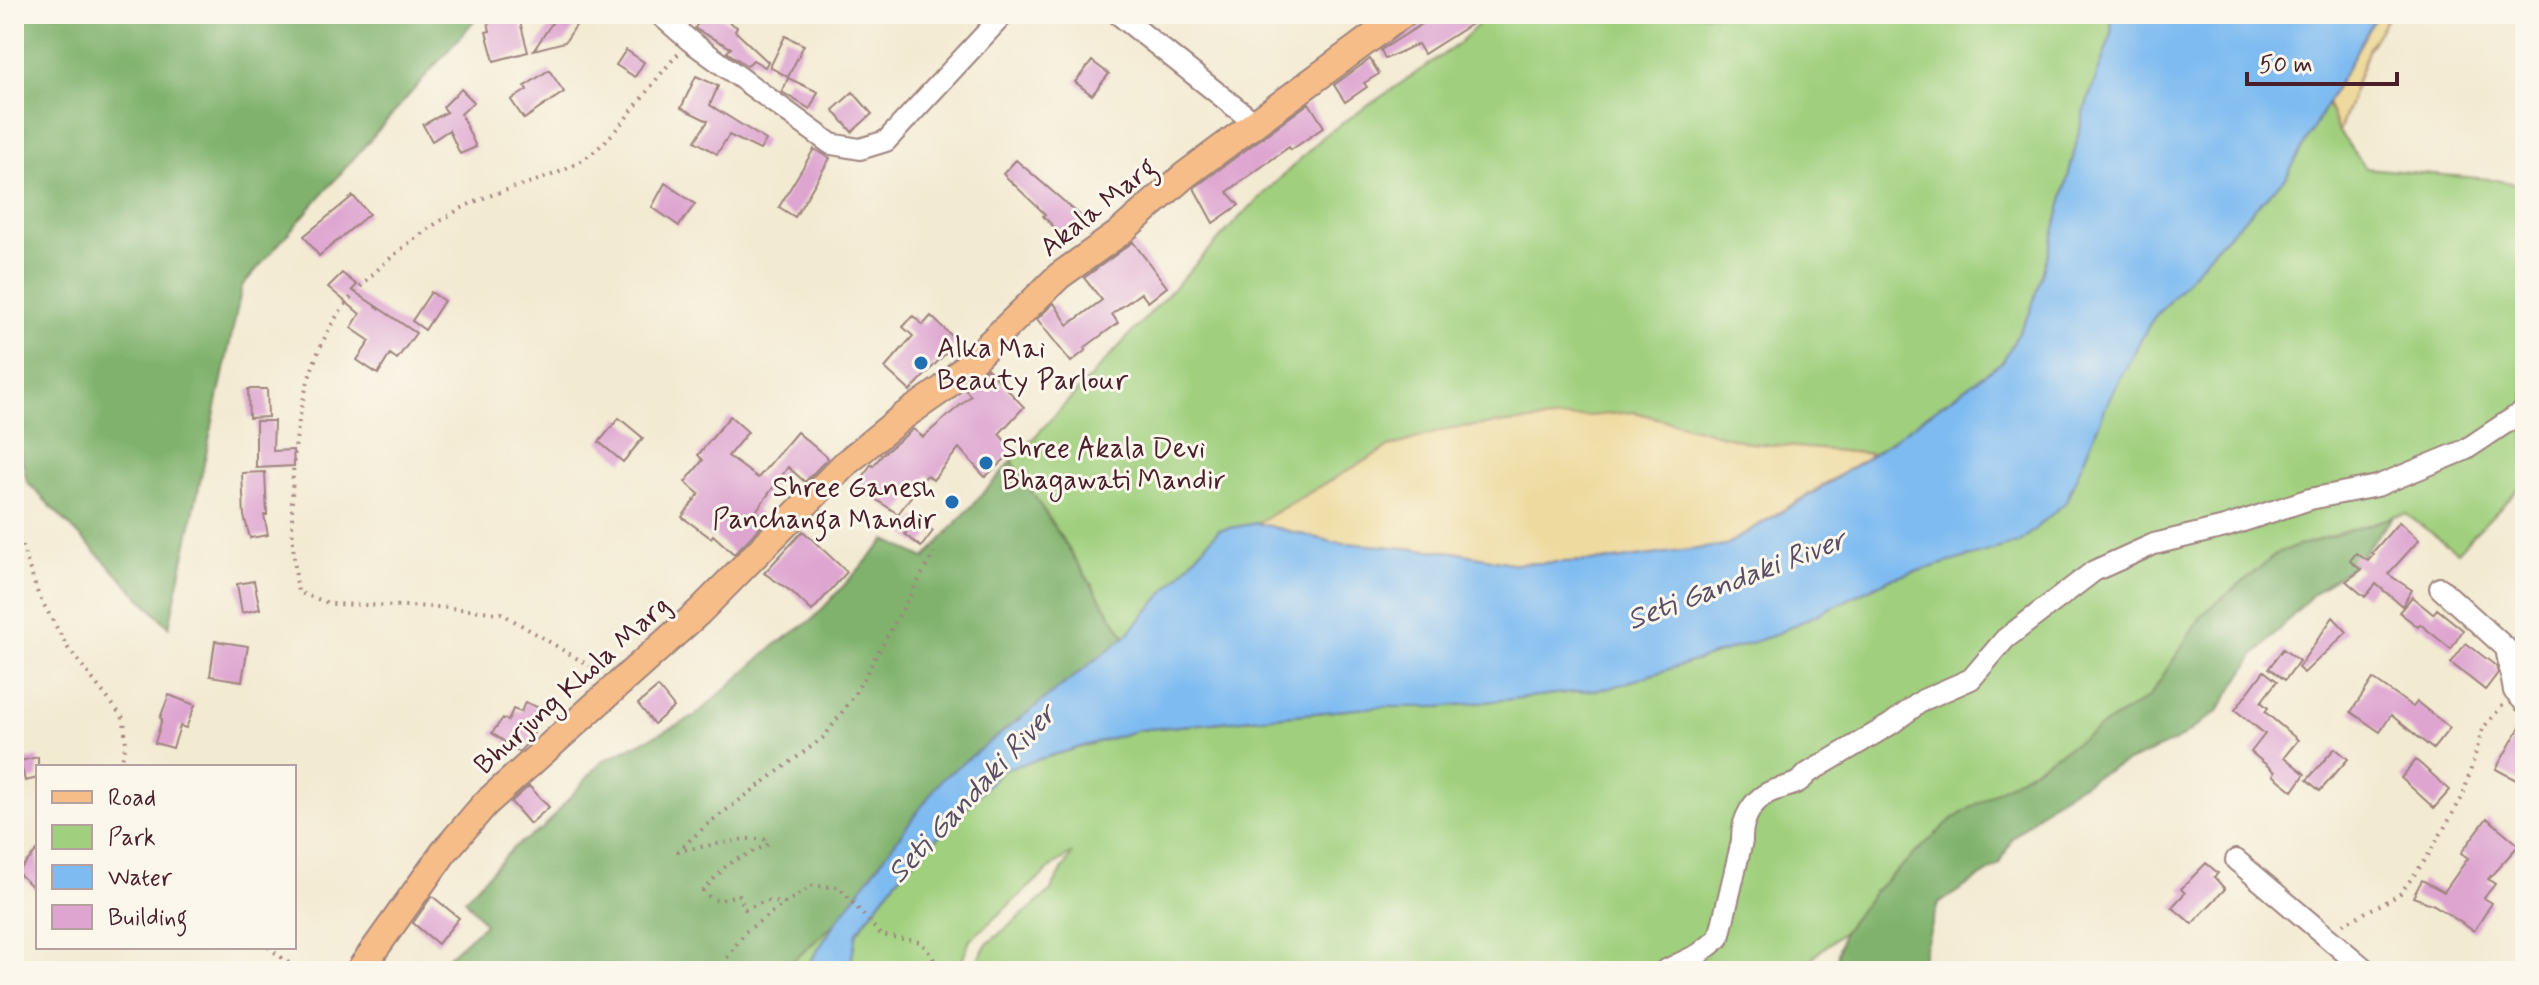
<svg xmlns="http://www.w3.org/2000/svg" width="2539" height="985" font-family="Mynerve,sans-serif">
  <style>
    .green { fill: #a0d07e; stroke: #757854; stroke-width: 2 }
    .forest { fill: #80b26d; stroke: #65684c; stroke-width: 2 }
    .sand { fill: #eeda9e; stroke: #9c7c64; stroke-width: 2 }
    .water { fill: #7ebbf1; stroke: #646d8e; stroke-width: 2 }
    .building { fill: #dea5d1 }
    .lines { fill: none; stroke-linecap: round; stroke-linejoin: round }
    .minor-casing { stroke: #9e847e; stroke-width: 24 }
    .major-casing { stroke: #9e847e; stroke-width: 30 }
    .path { stroke: #9e847e; stroke-width: 4; stroke-dasharray: 2 6; stroke-linecap: butt }
    .minor { stroke: #fff; stroke-width: 20 }
    .major { stroke: #f7bd88; stroke-width: 26 }
    .poi-dot { fill: #1f6fb2; stroke: #fbf7ec; stroke-width: 3 }
    .labels { text-anchor: middle; stroke-width: 6; stroke-linejoin: round; paint-order: stroke }
    .street-label { font-size: 28px; fill: #4a1f2b; stroke: #fbf7ec }
    .poi-label { font-size: 28px; fill: #4a1f2b; stroke: #fbf7ec; text-anchor: start }
    .water-label { font-size: 30px; font-style: italic; fill: #5a4e66; stroke: #fbf7ec }
  </style>
  <rect width="100%" height="100%" fill="#fbf7ec"/>
  <filter id="ink" filterUnits="userSpaceOnUse"><feTurbulence type="fractalNoise" baseFrequency=".0125" numOctaves="2"/><feDisplacementMap in="SourceGraphic" scale="16" xChannelSelector="R" yChannelSelector="G"/><feConvolveMatrix kernelMatrix="1 2 1 2 8 2 1 2 1" color-interpolation-filters="sRGB"/></filter>
  <filter id="wash" filterUnits="userSpaceOnUse"><feTurbulence type="fractalNoise" baseFrequency=".006" numOctaves="4" result="noise"/><feDisplacementMap in="SourceGraphic" scale="32" xChannelSelector="R" yChannelSelector="G"/><feGaussianBlur stdDeviation="1.8" result="paint"/><feColorMatrix in="noise" values="0 0 0 0 0 0 0 0 0 0 0 0 0 0 0 0 0 1.4 0 .05"/><feComposite in="paint" operator="in"/></filter>
  <g filter="url(#wash)">
    <rect width="100%" height="100%" fill="#f3ead2"/>
    <path class="green" d="M1476 14H2111L2112 33 2086 106 2050 248 2030 313 2003 361 1873 454 1750 443 1634 412 1389 447 1257 523 1219 530 1125 637 1012 461 1238 219 1325 135 1457 45 1481 22Z
      M2327 103 2339 132 2366 168 2489 179 2525 185V482L2457 552 2406 514 2393 517 2175 659 2149 697 2096 731 1874 892 1843 932 1796 971H981L974 967 986 945 1050 892 1072 853 1055 864 970 940 958 971H849L857 933 897 879 1002 770 1139 730 1377 707H1439L1610 688 1772 636 1890 579 2020 542 2111 395 2150 323 2213 250 2286 177Z
      M836 922 804 971H782Z"/>
    <path class="forest" d="M14 14H480L242 286 169 627 27 482 14 421Z
      M1012 461 1125 637 942 779 836 922 782 971H432L485 924 465 899 514 847 543 828 602 761 694 717 775 645 812 620 886 540 925 558Z
      M2393 517 2354 564 2312 595 2254 656 2218 711 2176 741 2098 775 2051 803 2012 838 2000 864 1938 904 1918 971H1834L1843 932 1874 892 1951 820 2149 697 2203 614 2279 552Z"/>
    <path class="sand" d="M2377 14H2390L2369 48 2339 132 2327 103Z
      M1634 412 1750 443 1873 454 1726 545 1683 552 1614 560 1516 564 1454 552 1333 542 1257 523 1389 447 1451 428Z"/>
    <path class="water" d="M2111 14H2377L2286 177 2213 250 2150 323 2111 395 2066 502 2020 542 1890 579 1772 636 1610 688 1439 707H1377L1139 730 1002 770 897 879 857 932 849 971H804L836 922 942 779 1125 637 1219 530 1257 523 1333 542 1454 552 1516 564 1614 560 1726 545 1812 494 1873 454 2003 361 2030 312 2050 248 2086 106 2112 33Z"/>
    <g id="blocks">
      <path class="building" d="M486 14H518L528 52 494 61 486 32 490 31Z
        M558 14 577 24 565 42 534 50Z
        M703 14H714L737 27 735 31 768 62 765 67 753 60 747 66 727 52 731 48 697 30 695 28Z
        M1438 14H1487L1424 54 1418 44 1385 59 1381 50Z
        M785 36 804 45 788 77 770 67Z
        M626 50 644 62 635 77 616 65Z
        M1370 59 1379 74 1364 83 1367 87 1345 102 1334 85Z
        M1092 61 1109 74 1092 95 1075 82Z
        M549 70 564 92 524 119 511 100 527 90 525 86Z
        M696 76 718 86 710 105 766 140 760 150 729 135 717 154 695 141 708 121 681 108Z
        M788 78 818 92 810 109 782 92Z
        M461 89 474 102 461 114 476 147 460 154 449 130 432 141 423 125 447 112 443 107Z
        M853 92 872 114 852 132 833 110Z
        M1309 103 1324 127 1291 150 1289 147 1227 192 1239 205 1213 223 1194 188Z
        M814 149 830 158 795 217 779 207Z
        M1016 160 1089 223 1070 243 1043 216 1045 214 1003 174Z
        M665 183 695 204 679 226 652 207Z
        M353 196 369 214 319 256 304 236Z
        M1133 242 1167 287 1148 302 1141 293 1112 314 1118 323 1084 348 1086 350 1071 362 1037 319 1054 303 1068 325 1102 300 1084 278Z
        M342 273 357 285 352 290 416 333 397 359 390 354 378 374 357 360 370 341 351 328 360 314 328 287Z
        M431 292 444 301 425 330 412 321Z
        M913 316 923 325 931 316 957 341 910 391 885 368 913 336 903 327Z
        M987 368 1024 407 999 434 1014 451 985 477 959 448 933 480 927 475 898 514 857 487 871 464 873 466 883 454 911 431 913 429 923 437 971 396 965 390Z
        M248 389H267L268 417 249 418Z
        M730 416 748 432 728 456 758 478 797 432 828 458 805 482 788 467 756 511 767 520 734 554 713 535 711 538 682 517 699 494 685 482 703 460 698 455Z
        M619 418 643 438 623 462 599 442Z
        M256 421H274L273 451 293 450 294 466 256 468Z
        M265 472 267 515H264L268 535 250 538 244 516 242 473Z
        M916 518 933 531 921 547 905 534Z
        M2399 522 2419 540 2388 574 2412 590 2402 606 2376 584 2365 597 2346 581 2361 570 2350 561 2356 553 2368 561 2374 554 2372 553Z
        M803 531 847 572 812 611 792 592 764 573Z
        M254 581 260 609 242 613 237 584Z
        M2412 597 2433 614 2437 609 2463 630 2451 649 2420 624 2418 627 2399 612Z
        M2333 617 2347 632 2304 673 2298 668Z
        M215 641 248 646 242 681 210 676Z
        M2466 643 2496 666 2498 673 2485 690 2451 663Z
        M2283 649 2299 661 2285 680 2269 668Z
        M2264 671 2277 681 2261 702 2268 708 2265 712 2298 740 2284 757 2305 774 2293 791 2273 775 2275 772 2251 752 2265 734 2235 710Z
        M2373 679 2413 707 2417 702 2450 728 2433 749 2391 715 2380 732 2351 712Z
        M658 687 674 707 654 724 638 704Z
        M169 695 195 705 186 728 180 726 173 748 155 743 162 719 160 718Z
        M525 702 542 709 532 738 519 752 492 733 503 718 508 721 513 709 521 712Z
        M2525 718V785L2496 769Z
        M2335 748 2348 759 2320 791 2307 780Z
        M38 757V778L25 781 20 761Z
        M2416 760 2450 790 2434 808 2401 778Z
        M529 786 549 807 530 824 511 802Z
        M2487 818 2519 845 2488 879 2495 884 2484 898 2492 903 2474 931 2434 905 2413 897 2422 880 2444 892 2468 858 2461 853Z
        M38 850V892L17 872Z
        M2206 863 2218 873 2214 877 2225 889 2192 924 2172 907 2185 893 2181 889Z
        M432 896 459 918 438 944 413 923Z"/>
    </g>
  </g>
  <g filter="url(#ink)">
    <use href="#blocks" fill-opacity="0" stroke="#9e847e" stroke-width="2"/>
    <g class="lines">
      <defs>
        <path id="minor" d="M659 14 690 41 831 144 860 149 886 141 1004 14
          M1118 14 1255 123
          M2440 588 2506 648 2514 691 2525 703
          M2236 860 2367 971
          M1664 971 1699 954 1719 938 1742 841C1741 820 1753 797 1775 790 1790 785 1797 786 1808 773L1891 724 1923 700 1971 679 2005 639 2094 571 2154 544 2225 527 2310 499 2377 486 2465 450 2525 410"/>
        <path id="major" d="M359 971 444 852 485 804 699 612 846 463 901 418 944 388 1059 276 1118 234 1185 175 1403 14"/>
      </defs>
      <use href="#minor" class="minor-casing"/>
      <use href="#major" class="major-casing"/>
      <path class="path" d="M14 523 38 594 68 648 124 719 126 744 120 767
        M598 671 501 613 439 607 331 604 298 592C286 509 289 393 335 319 361 277 424 227 468 205 504 187 547 182 581 161 614 142 650 83 679 53
        M785 903 766 901 745 909 739 895C720 898 719 907 703 891L728 864 769 844 764 839H745L678 851 709 823 824 737 853 697 934 553
        M2343 924 2399 895 2426 859 2463 796 2483 728 2503 705
        M268 947 299 971
        M718 971 745 932 785 903 812 886 839 887 881 935 921 942 933 958 937 971"/>
      <use href="#minor" class="minor"/>
      <use href="#major" class="major"/>
    </g>
  </g>
  <g class="poi-dot">
    <circle cx="921" cy="363" r="8"/>
    <circle cx="986" cy="463" r="8"/>
    <circle cx="952" cy="502" r="8"/>
  </g>
  <g class="labels">
    <g class="street-label">
      <text transform="translate(1097 206) rotate(-39)" y="10">Akala Marg</text>
      <text transform="translate(571 684) rotate(-42)" y="10">Bhurjung Khola Marg</text>
    </g>
    <g class="poi-label">
      <text x="937" y="357">Alka Mai<tspan x="937" dy="32">Beauty Parlour</tspan></text>
      <text x="1002" y="457">Shree Akala Devi<tspan x="1002" dy="32">Bhagawati Mandir</tspan></text>
      <text x="936" y="496" text-anchor="end">Shree Ganesh<tspan x="936" dy="32">Panchanga Mandir</tspan></text>
    </g>
    <g class="water-label">
      <text transform="translate(1736 579) rotate(-21)" y="10">Seti Gandaki River</text>
      <text transform="translate(971 793) rotate(-47)" y="10">Seti Gandaki River</text>
    </g>
  </g>
  <rect width="2539" height="985" fill="none" stroke="#fbf7ec" stroke-width="48"/>
  <rect x="36" y="765" width="260" height="184" fill="#fbf7ec" stroke="#b4a19f" stroke-width="2"/>
  <rect x="52" y="791" width="40" height="12" fill="#f7bd88" stroke="#b4a19f" stroke-width="2"/>
  <text x="108" y="805" font-size="24" fill="#4a1f2b">Road</text>
  <rect x="52" y="825" width="40" height="24" fill="#a0d07e" stroke="#b4a19f" stroke-width="2"/>
  <text x="108" y="845" font-size="24" fill="#4a1f2b">Park</text>
  <rect x="52" y="865" width="40" height="24" fill="#7ebbf1" stroke="#b4a19f" stroke-width="2"/>
  <text x="108" y="885" font-size="24" fill="#4a1f2b">Water</text>
  <rect x="52" y="905" width="40" height="24" fill="#dea5d1" stroke="#b4a19f" stroke-width="2"/>
  <text x="108" y="925" font-size="24" fill="#4a1f2b">Building</text>
  <path d="M2247 72v12h150v-12" fill="none" stroke="#4a1f2b" stroke-width="4"/>
  <text x="2259" y="72" font-size="24" fill="#4a1f2b" stroke="#fbf7ec" stroke-width="6" paint-order="stroke">50 m</text>
</svg>
